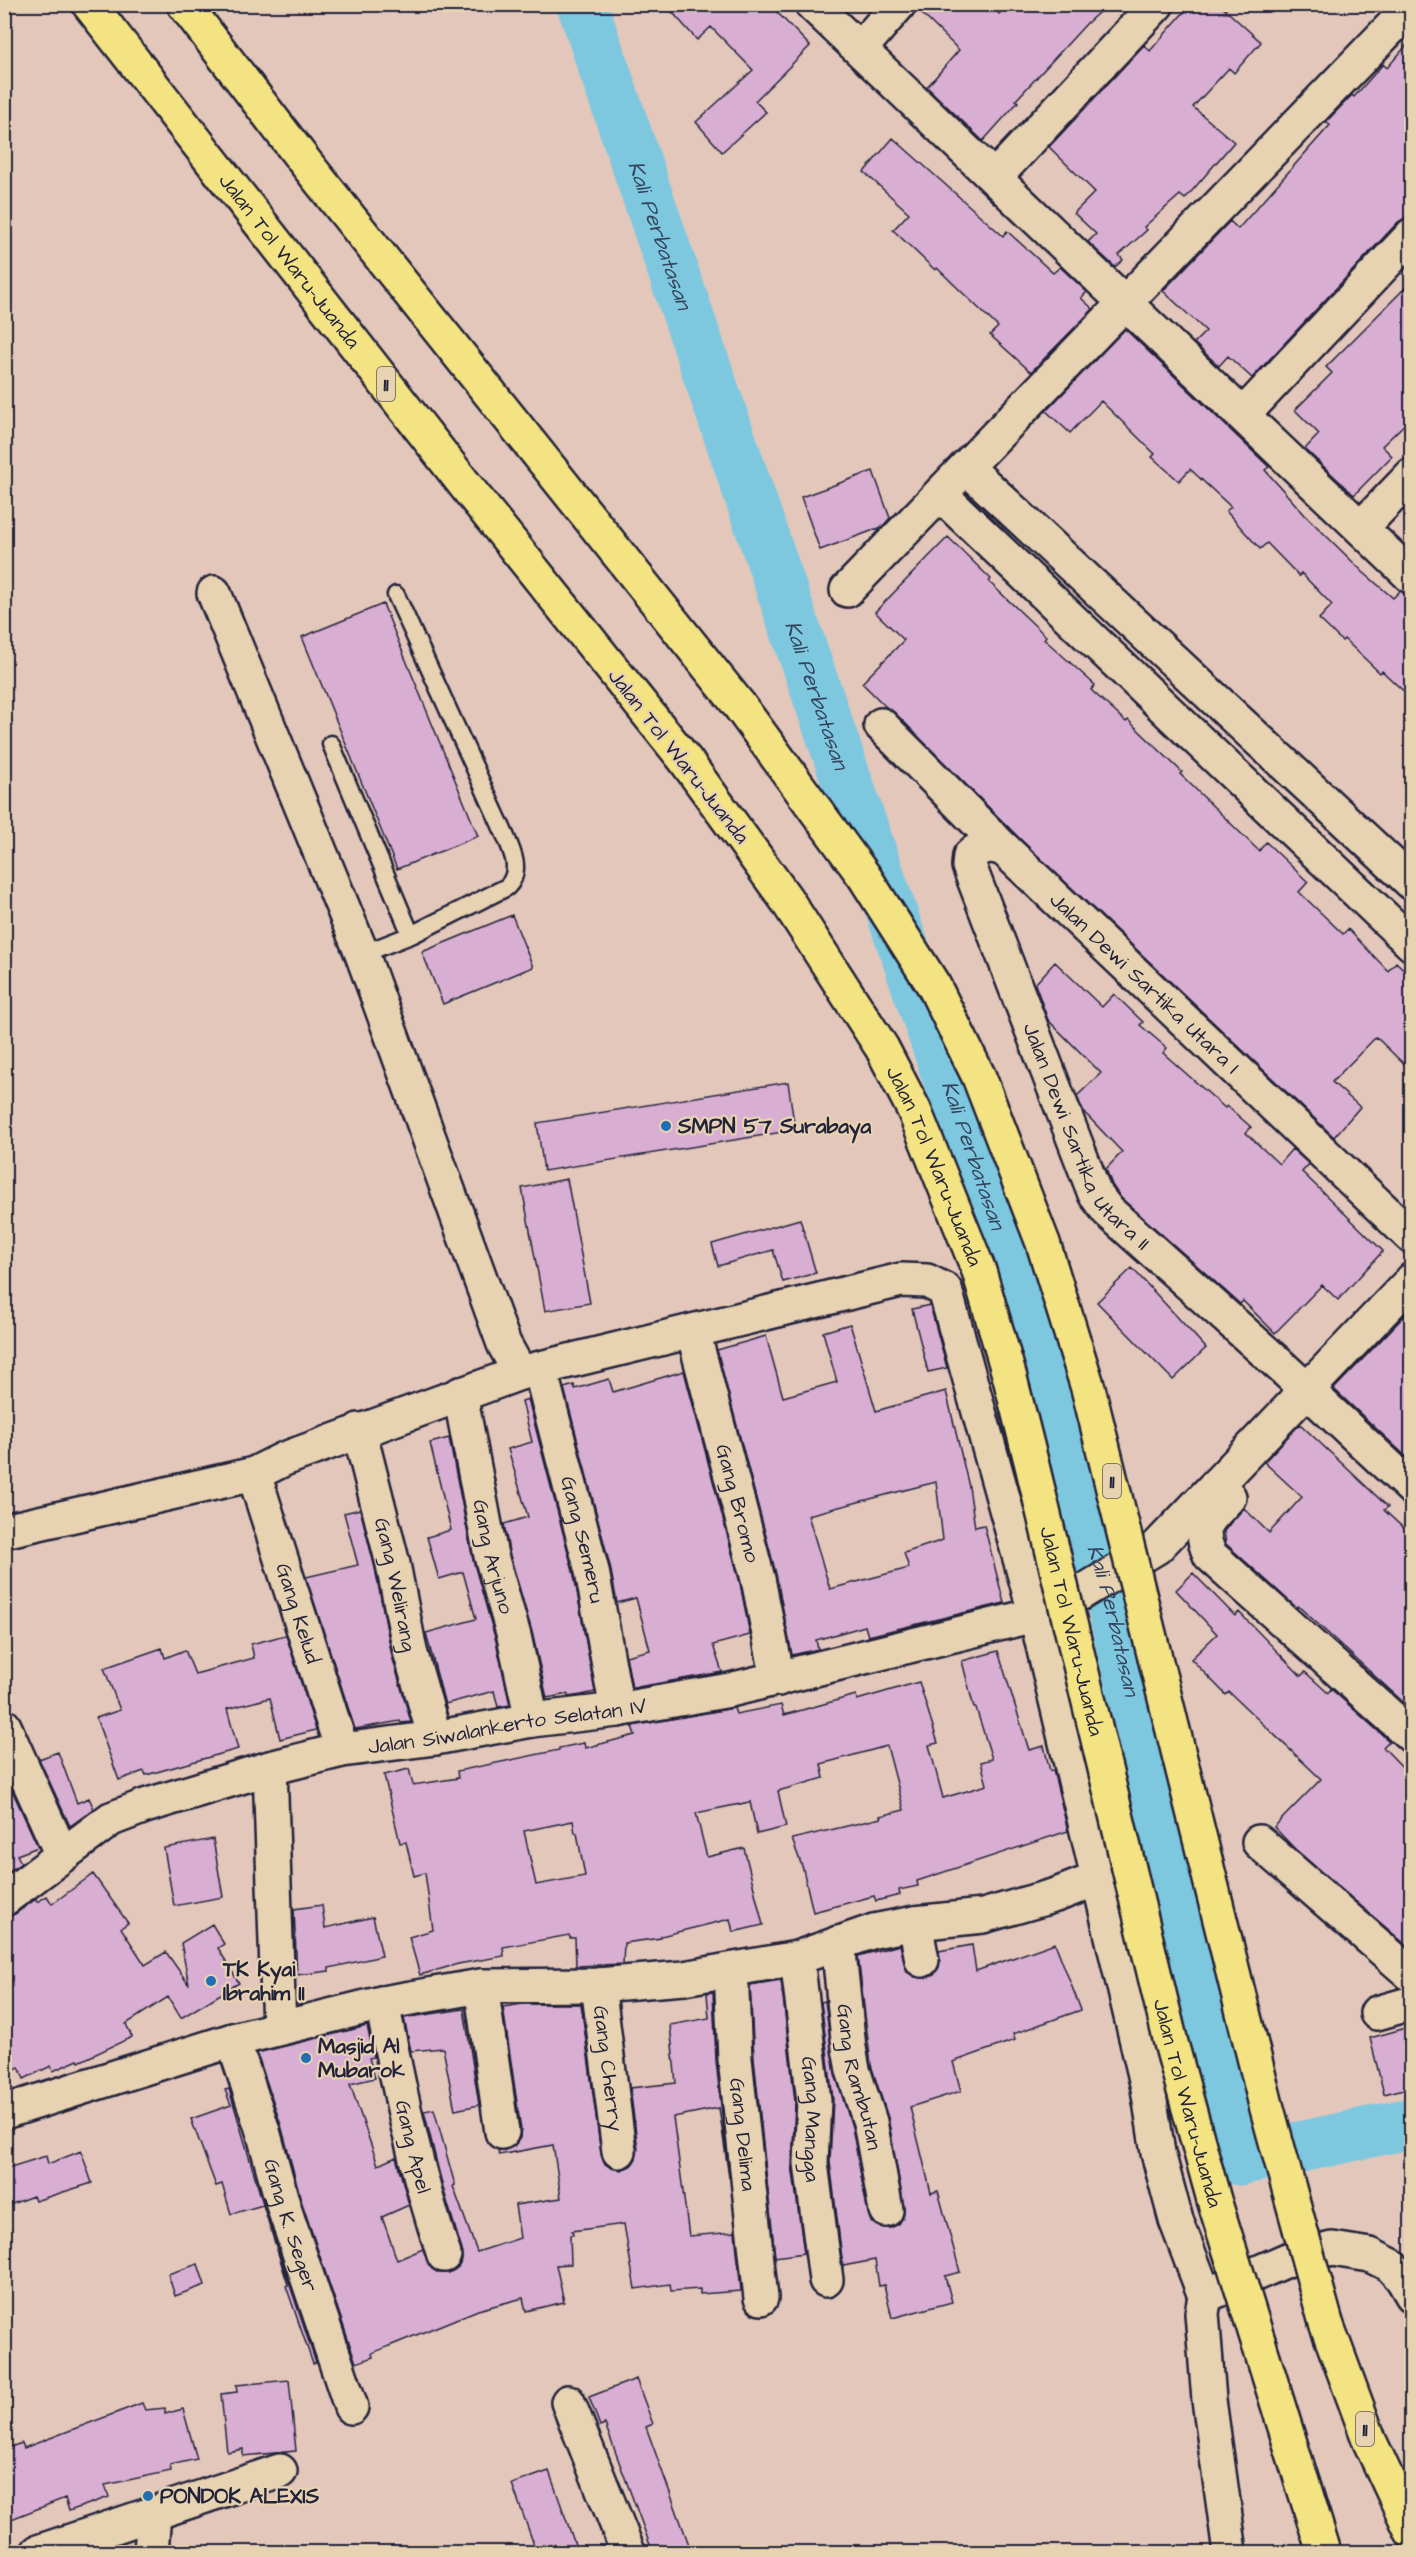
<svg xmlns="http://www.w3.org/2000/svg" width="1416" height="2557" font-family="'Architects Daughter',sans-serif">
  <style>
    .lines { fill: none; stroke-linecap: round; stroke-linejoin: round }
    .river { stroke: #7ec8df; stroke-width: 51 }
    .building { fill: #d9aed3; stroke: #22223b; stroke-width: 1.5; fill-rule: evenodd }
    .service-casing { stroke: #22223b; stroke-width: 21 }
    .minor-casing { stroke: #22223b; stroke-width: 38 }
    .tertiary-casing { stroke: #22223b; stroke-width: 38 }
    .secondary-casing { stroke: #22223b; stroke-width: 38 }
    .motorway-casing { stroke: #22223b; stroke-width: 38 }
    .service { stroke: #e7d2b1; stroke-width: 16 }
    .minor { stroke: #e7d2b1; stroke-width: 33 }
    .tertiary { stroke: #e7d2b1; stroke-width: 33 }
    .secondary { stroke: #e7d2b1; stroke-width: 33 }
    .motorway { stroke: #f4e382; stroke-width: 33 }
    .motorway-bridge-casing { stroke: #22223b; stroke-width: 38; stroke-linecap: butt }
    .motorway-bridge { stroke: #f4e382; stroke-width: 33 }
    .poi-dot { fill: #1f6fb2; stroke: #e7d2b1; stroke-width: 2 }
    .labels { text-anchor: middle; stroke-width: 4.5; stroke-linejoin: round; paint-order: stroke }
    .shield { fill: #e7d2b1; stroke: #5d575e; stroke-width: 1.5 }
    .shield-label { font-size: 20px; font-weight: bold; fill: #22223b }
    .street-label { font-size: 21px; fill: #22223b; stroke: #e7d2b1 }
    .poi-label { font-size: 21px; font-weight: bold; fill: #22223b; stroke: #e7d2b1; text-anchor: start }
    .water-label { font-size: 22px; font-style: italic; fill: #34435c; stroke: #e7d2b1 }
  </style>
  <rect width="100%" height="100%" fill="#e3c7bb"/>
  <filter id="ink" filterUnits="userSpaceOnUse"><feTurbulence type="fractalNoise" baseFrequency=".0167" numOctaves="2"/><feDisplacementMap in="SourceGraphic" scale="12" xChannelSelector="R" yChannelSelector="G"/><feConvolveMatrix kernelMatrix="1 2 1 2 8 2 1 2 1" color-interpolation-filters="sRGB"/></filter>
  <g filter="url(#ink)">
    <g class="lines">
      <path class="river" id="s1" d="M582 4 1002 1236 1110 1595 1239 2160 1412 2123"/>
    </g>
    <path class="building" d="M665 4H769L810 46 755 101 766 112 722 152 696 122 753 70 711 27 697 40Z
      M917 4H989L999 14 1008 4H1108L1087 23 1016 100 1018 102 983 141 927 87 959 50 917 9Z
      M1191 4H1219L1261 42 1234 73 1229 68 1193 107 1234 142 1185 199 1180 195 1144 227 1147 230 1119 255 1123 260 1115 267 1088 242 1096 234 1074 213 1095 192 1049 147 1144 45 1150 51Z
      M1412 39V214L1398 222 1252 378 1228 356 1219 366 1194 343 1206 331 1163 291 1230 221 1238 229 1330 125 1326 122 1352 95 1354 97 1383 64 1387 68Z
      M893 138 1003 236 1007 231 1053 273 1060 267 1087 292 1081 298 1093 309 1031 372 990 335 998 327 937 268 935 270 893 230 909 213 864 172Z
      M1412 281V417L1382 446 1392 456 1354 495 1305 449 1319 434 1295 410 1332 373 1326 367Z
      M1125 329 1269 467 1265 470 1305 515 1363 572 1393 598 1400 591 1412 595V699L1382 671 1380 673 1344 639 1342 641 1319 619 1332 605 1301 573 1299 576 1267 543 1260 549 1226 511 1231 507 1190 469 1179 481 1152 457 1155 454 1101 401 1070 433 1046 411Z
      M873 471 890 518 882 527 820 550 801 497Z
      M948 537 991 579 989 582 1046 636 1044 639 1095 685 1091 690 1126 722 1128 720 1182 772 1180 774 1259 851 1266 842 1308 882 1299 892 1343 934 1348 929 1388 971 1396 962 1412 977V1072L1376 1037 1332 1082 1360 1107 1334 1137 1017 836 894 712 886 707 862 683 904 640 875 612Z
      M383 604 478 836 397 869 302 637Z
      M512 915 533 967 443 1004 422 952Z
      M1055 962 1102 1007 1114 994 1143 1022 1140 1025 1167 1048 1163 1053 1225 1108 1227 1106 1251 1127 1246 1133 1279 1164 1292 1149 1309 1164 1302 1172 1383 1251 1338 1300 1322 1285 1275 1333 1243 1301 1240 1304 1121 1198 1112 1185 1106 1169 1122 1152 1083 1111 1077 1096 1101 1073 1048 1020 1035 984Z
      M788 1082 795 1130 544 1171 537 1123Z
      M567 1179 590 1303 545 1311 522 1188Z
      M800 1219 816 1273 783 1282 773 1250 718 1266 712 1244Z
      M1132 1268 1206 1348 1173 1380 1097 1302Z
      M930 1305 947 1368 928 1372 912 1309Z
      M1412 1308V1462L1334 1389Z
      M850 1324 876 1411 946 1391 969 1487 975 1527 984 1525 1004 1603 868 1636 865 1626 816 1640 818 1649 792 1655 776 1574 717 1350 766 1336 783 1397 837 1382 823 1332ZM936 1482 943 1540 904 1553 909 1568 830 1589 808 1515Z
      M684 1371 740 1583 750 1635 713 1645 722 1672 632 1688 626 1656 650 1650 636 1598 617 1603 610 1566 564 1388 574 1385 575 1389 609 1379 613 1392Z
      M528 1399 574 1575 595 1692 581 1695 568 1697V1694L547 1698 532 1632 509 1552 504 1524 528 1517 508 1449 532 1442 522 1401Z
      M1300 1424 1388 1507 1384 1510 1412 1536V1710L1298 1606 1297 1608 1226 1544 1224 1531 1244 1508 1269 1533 1302 1497 1264 1462Z
      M449 1438 473 1560 496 1641 510 1705 498 1707 494 1691 445 1704 448 1716 426 1633 476 1619 463 1572 439 1579 427 1537 451 1530 430 1443Z
      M360 1509 375 1568 392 1656 411 1722 401 1723 400 1721 355 1729 306 1577 358 1565 344 1513Z
      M1193 1573 1235 1616 1239 1612 1301 1676 1305 1672 1328 1693 1331 1689 1389 1741 1383 1747 1412 1777V1950L1295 1849 1274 1827 1321 1779 1229 1692 1226 1695 1191 1659 1217 1634 1176 1590Z
      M286 1635 316 1730 280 1739 270 1698 227 1709 238 1749 146 1775 144 1771 119 1780 96 1718 120 1710 104 1668 162 1648 165 1658 185 1650 195 1674 254 1658 251 1644Z
      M998 1651 1029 1750 1044 1746 1050 1771 1053 1770 1068 1831 917 1881 918 1886 899 1890 900 1895 876 1901 874 1896 813 1912 803 1869 792 1839 881 1818 880 1816 904 1810 887 1746 821 1764 824 1778 778 1791 786 1827 757 1834 750 1802 696 1813 707 1857 744 1848 763 1925 733 1932 730 1919 661 1936V1938L624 1943 623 1964 576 1966 575 1938H570L569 1935 503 1947 504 1956 458 1964 420 1975 409 1937 433 1930 425 1873 414 1876 406 1842 400 1843 384 1775 409 1769 413 1785 458 1778 457 1771 559 1750V1748L584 1743 585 1748 635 1735 632 1726 734 1708 736 1714 781 1705 784 1715 856 1695 857 1700 919 1682 938 1743 929 1745 943 1798 987 1785 981 1762 992 1759 976 1708H974L962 1661ZM573 1821 575 1833H577L585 1876 536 1885 524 1831Z
      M58 1752 77 1803 89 1798 94 1809 70 1826 39 1759Z
      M4 1773 38 1847 17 1855 21 1863 4 1875Z
      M213 1839 223 1897 174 1906 164 1848Z
      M93 1874 128 1923 121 1928 145 1965 166 1952 189 1985 181 1943 212 1924 224 1944 218 1948 239 1983 181 2018 168 1997 126 2024 132 2037 79 2062 78 2060 53 2071 51 2066 24 2079 19 2067 4 2074V1917L15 1914 36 1899 37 1902 47 1896 52 1904Z
      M322 1905 325 1928 373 1917 382 1956 329 1968V1971L297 1975 294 1909Z
      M1055 1943 1081 2010 1013 2034 1015 2040 953 2062 961 2091 910 2107 931 2193 938 2191 960 2272 945 2276 952 2302 892 2318 884 2285 879 2286 875 2260 843 2266 830 2162 833 2099 821 2002 825 2001 835 2073 852 2127 868 2213 871 2222 879 2227 890 2228 899 2224 903 2217 904 2207 888 2118 871 2065 858 1956 900 1945 907 1972 915 1977 925 1978 934 1975 939 1967V1951L972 1945 976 1971Z
      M781 1980 795 2102 792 2165 804 2253 775 2257 754 2058 750 1985Z
      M713 1992 716 2061 729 2178 719 2108 673 2117 689 2236 735 2232 741 2291 700 2294V2289L671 2291 670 2284 635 2289 624 2224 572 2231 573 2235H570L571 2264 556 2265 564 2302 526 2311 523 2298 478 2310 372 2353 373 2357 356 2363 302 2203 281 2125 257 2053 367 2026 374 2057 369 2058 375 2078 350 2084 378 2165 396 2157 409 2205 382 2217 397 2260 423 2249 432 2269 439 2273H449L458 2267 462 2260V2250L443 2188 424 2111 434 2109 455 2185 453 2186 477 2252 520 2238 515 2205 561 2198 553 2145 499 2155 498 2150H505L514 2146 520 2138 521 2130 503 2007 523 2004H581L601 2154 604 2163 611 2168 621 2170 631 2166 636 2159 638 2149 630 2088 676 2083 670 2025 709 2018 707 1993Z
      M464 2009 479 2105 455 2110 443 2048 411 2051 404 2018Z
      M1406 2028 1407 2032 1412 2031V2087L1384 2094 1370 2038Z
      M229 2089 266 2214 316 2363 313 2364 286 2286 288 2285 263 2205 231 2214 222 2184 216 2186 191 2119 231 2105 225 2090Z
      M81 2151 92 2183 35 2201 33 2196 4 2207V2169L46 2156 48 2164Z
      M198 2264 205 2285 175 2296 168 2274Z
      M636 2379 653 2424 646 2427 692 2553H653L605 2424 600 2426 589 2397Z
      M289 2380 296 2451 243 2456V2449L227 2452 221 2394 237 2392 236 2385Z
      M142 2403 145 2410 165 2408V2414L183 2409 197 2459 170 2465 171 2471 105 2485 109 2497 69 2511 65 2498 4 2522V2449L22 2443 24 2448Z
      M549 2471 578 2553H537L512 2484Z"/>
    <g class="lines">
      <defs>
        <path id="service" d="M396 595 502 828C510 847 524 870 507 887L411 935
          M331 744 411 935 362 954"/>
        <g id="minor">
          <path d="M812 4 1412 577"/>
          <path d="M860 49 899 4"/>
          <path d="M995 177 1157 4"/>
          <path d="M1243 415 1412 235"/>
          <path d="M966 467 1412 883"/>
          <path d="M940 494 1412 944"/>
          <path d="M1361 528 1412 475"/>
          <path d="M847 590 1412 6"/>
          <path d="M214 593 362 954 504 1344 520 1373 901 1280 927 1281 945 1290 1036 1616 1148 2088 1158 2153 1176 2220 1205 2296"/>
          <path id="s2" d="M881 725 1004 849 1412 1237"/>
          <path id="s3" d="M1004 849C990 844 980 846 970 856L969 866 1095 1194 1108 1211 1282 1367 1412 1488"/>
          <path id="s4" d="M693 1331 758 1579 778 1679"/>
          <path id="s5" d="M540 1369 592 1571 617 1710"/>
          <path id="s6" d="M460 1394 491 1556 514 1636 532 1720"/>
          <path id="s7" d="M359 1430 393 1564 410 1651 435 1738"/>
          <path id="s8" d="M254 1474 342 1750"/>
          <path d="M1229 1497C1209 1520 1196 1524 1210 1555L1412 1736"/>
          <path d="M4 1531 254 1474 284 1459 520 1373"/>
          <path d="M4 1726 62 1855"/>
          <path d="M270 1768 279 2028"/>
          <path d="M1259 1842 1412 1975"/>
          <path id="s9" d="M4 1899 111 1819 145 1806 270 1768 342 1750 435 1738 532 1720 617 1710 730 1690 1051 1611 1157 1547 1412 1280"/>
          <path d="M915 1923 922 1960"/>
          <path id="s10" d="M838 1943 849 2048 853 2070 870 2122 886 2210"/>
          <path id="s11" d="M797 1958 814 2101 811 2163 826 2280"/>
          <path id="s12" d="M731 1970 735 2059 761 2298"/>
          <path id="s13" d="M598 1985 619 2151"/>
          <path d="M481 1986 502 2132"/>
          <path id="s14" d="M382 2003C399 2088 416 2172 444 2255"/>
          <path d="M1377 2013 1412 2003"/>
          <path id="s15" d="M233 2040 263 2131 284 2208 351 2407"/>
          <path d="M4 2112 233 2040 382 2003 481 1986 598 1985 684 1978 797 1958 874 1931 915 1923 983 1916 1056 1895 1097 1879"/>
          <path d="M568 2402 628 2552"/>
          <path d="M38 2552 280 2471"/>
          <path d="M151 2552 154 2514"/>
        </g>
        <path id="tertiary" d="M1205 2296 1287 2260 1332 2249 1370 2255 1390 2265 1402 2278 1412 2295"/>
        <path id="secondary" d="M1205 2296 1202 2313 1209 2400 1230 2552"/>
        <g id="motorway">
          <path id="s16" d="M89 4 469 490 686 761"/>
          <path d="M184 4 305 162 739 705"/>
          <path d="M1326 2323 1370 2442 1412 2532"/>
          <path d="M1259 2344 1324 2552"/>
        </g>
      </defs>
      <use href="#service" class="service-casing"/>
      <use href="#minor" class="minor-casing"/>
      <use href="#tertiary" class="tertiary-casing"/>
      <use href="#secondary" class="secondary-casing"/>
      <use href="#motorway" class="motorway-casing"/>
      <use href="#service" class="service"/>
      <use href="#minor" class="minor"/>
      <use href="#tertiary" class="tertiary"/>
      <use href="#secondary" class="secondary"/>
      <use href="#motorway" class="motorway"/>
      <defs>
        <g id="motorway-bridge">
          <path d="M739 705 864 876 934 986 979 1077 1043 1243 1088 1388 1266 2105 1326 2323"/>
          <path id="s17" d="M686 761 786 899 882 1048 914 1110 979 1271 1010 1378 1031 1461 1171 2043 1214 2200 1259 2344"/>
        </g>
      </defs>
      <use href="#motorway-bridge" class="motorway-bridge-casing"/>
      <use href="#motorway-bridge" class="motorway-bridge"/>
    </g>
  </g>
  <g class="poi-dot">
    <circle cx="666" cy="1126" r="6"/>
    <circle cx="211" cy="1981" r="6"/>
    <circle cx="306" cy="2058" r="6"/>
    <circle cx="148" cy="2496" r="6"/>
  </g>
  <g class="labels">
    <g class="shield">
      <rect x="377" y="367" width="18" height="34" rx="4.5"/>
      <rect x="1103" y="1464" width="18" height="34" rx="4.5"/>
      <rect x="1356" y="2412" width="18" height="34" rx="4.5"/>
    </g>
    <g class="shield-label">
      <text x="386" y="391">11</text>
      <text x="1112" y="1488">11</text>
      <text x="1365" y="2436">11</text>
    </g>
    <g class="street-label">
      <text dy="7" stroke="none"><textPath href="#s16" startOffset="326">Jalan Tol Waru–Juanda</textPath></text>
      <text transform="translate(679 756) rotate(52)" y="7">Jalan Tol Waru–Juanda</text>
      <text dy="7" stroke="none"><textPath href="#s2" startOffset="369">Jalan Dewi Sartika Utara I</textPath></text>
      <text dy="7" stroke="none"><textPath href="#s3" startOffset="344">Jalan Dewi Sartika Utara II</textPath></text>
      <text dy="7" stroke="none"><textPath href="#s17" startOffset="477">Jalan Tol Waru–Juanda</textPath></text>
      <text dy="7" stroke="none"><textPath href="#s4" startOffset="178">Gang Bromo</textPath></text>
      <text dy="7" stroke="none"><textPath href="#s5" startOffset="176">Gang Semeru</textPath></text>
      <text dy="7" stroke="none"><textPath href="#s6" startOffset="166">Gang Arjuno</textPath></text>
      <text dy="7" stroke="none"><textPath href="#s7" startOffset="159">Gang Welirang</textPath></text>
      <text dy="7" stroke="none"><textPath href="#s8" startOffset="146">Gang Kelud</textPath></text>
      <text dy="7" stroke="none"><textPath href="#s17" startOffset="963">Jalan Tol Waru–Juanda</textPath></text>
      <text dy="7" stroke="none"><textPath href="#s9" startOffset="542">Jalan Siwalankerto Selatan IV</textPath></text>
      <text dy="7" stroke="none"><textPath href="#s13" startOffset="84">Gang Cherry</textPath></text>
      <text dy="7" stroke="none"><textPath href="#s10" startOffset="136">Gang Rambutan</textPath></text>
      <text dy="7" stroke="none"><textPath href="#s17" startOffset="1449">Jalan Tol Waru–Juanda</textPath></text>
      <text dy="7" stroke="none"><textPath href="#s11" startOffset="162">Gang Mangga</textPath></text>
      <text dy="7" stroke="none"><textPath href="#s12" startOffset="165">Gang Delima</textPath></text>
      <text dy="7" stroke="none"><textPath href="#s14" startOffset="147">Gang Apel</textPath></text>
      <text dy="7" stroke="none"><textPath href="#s15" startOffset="194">Gang K. Seger</textPath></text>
    </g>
    <g class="poi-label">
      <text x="678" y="1133">SMPN 57 Surabaya</text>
      <text x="223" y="1976">TK Kyai<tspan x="223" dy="24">Ibrahim II</tspan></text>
      <text x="318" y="2053">Masjid Al<tspan x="318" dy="24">Mubarok</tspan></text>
      <text x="160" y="2503">PONDOK ALEXIS</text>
    </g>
    <g class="water-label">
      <text dy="8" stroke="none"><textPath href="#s1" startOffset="244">Kali Perbatasan</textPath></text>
      <text dy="8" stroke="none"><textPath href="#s1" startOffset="730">Kali Perbatasan</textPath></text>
      <text dy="8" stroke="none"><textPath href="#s1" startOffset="1216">Kali Perbatasan</textPath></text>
      <text dy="8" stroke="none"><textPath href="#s1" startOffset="1702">Kali Perbatasan</textPath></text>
    </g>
  </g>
  <rect width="1416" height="2557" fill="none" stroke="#e7d2b1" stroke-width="24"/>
  <rect x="12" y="12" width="1392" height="2533" fill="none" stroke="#22223b" stroke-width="2" filter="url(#ink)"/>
</svg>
